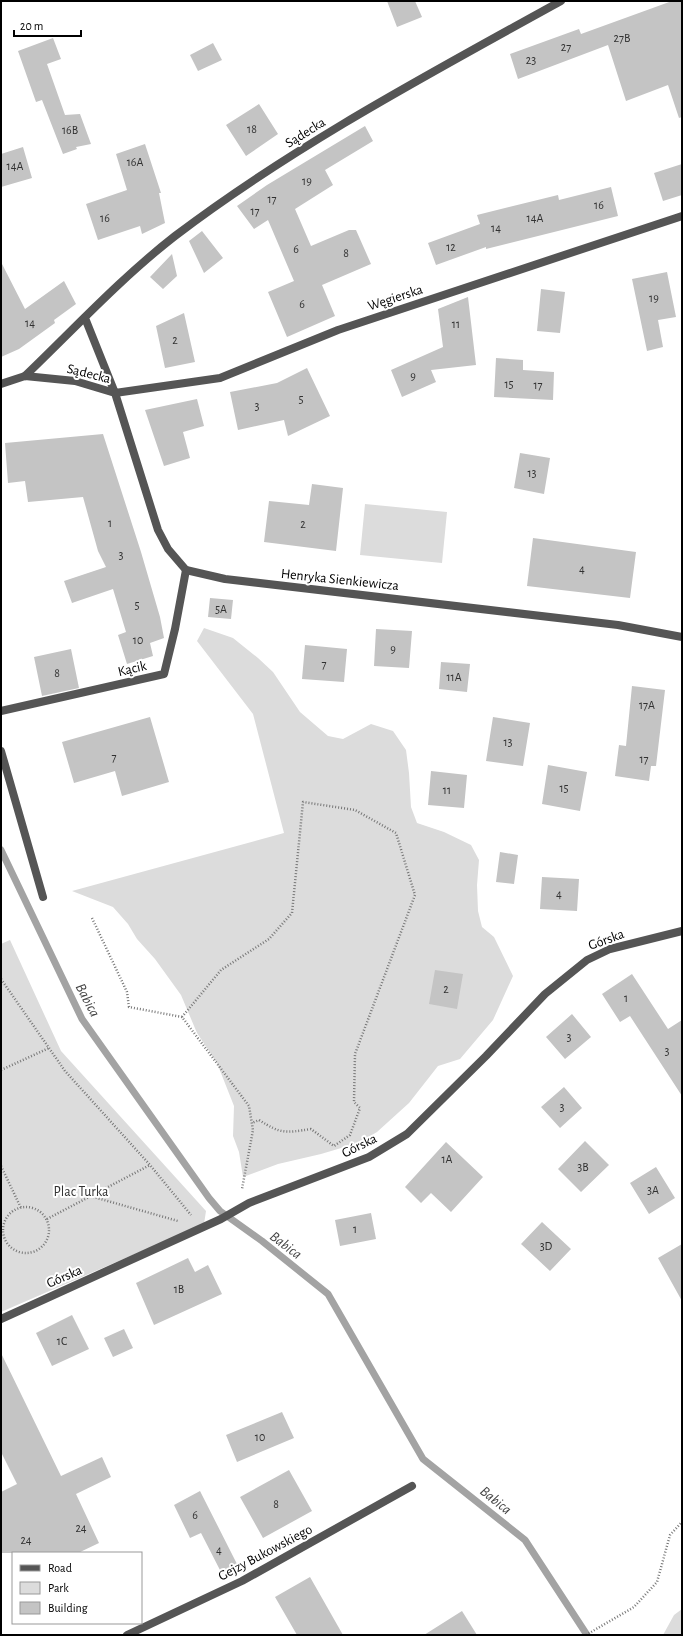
<svg xmlns="http://www.w3.org/2000/svg" width="683" height="1636" font-family="'Alegreya Sans',sans-serif">
  <style>
    .green { fill: #dcdcdc }
    .lines { fill: none; stroke-linecap: round; stroke-linejoin: round }
    .stream { stroke: #a3a3a3; stroke-width: 7 }
    .building { fill: #c4c4c4 }
    .path { stroke: #777; stroke-width: 2.5; stroke-dasharray: 1 2; stroke-linecap: butt }
    .service { stroke: #555; stroke-width: 8 }
    .minor { stroke: #555; stroke-width: 8 }
    .tertiary { stroke: #555; stroke-width: 8 }
    .labels { text-anchor: middle; stroke-width: 4; stroke-linejoin: round; paint-order: stroke }
    .number-label { font-size: 12px; fill: #313131 }
    .street-label { font-size: 14px; fill: #000; stroke: #fff }
    .park-label { font-size: 14px; fill: #333; stroke: #fff }
    .water-label { font-size: 15px; font-style: italic; fill: #444; stroke: #fff }
  </style>
  <rect width="100%" height="100%" fill="#fff"/>
  <path class="green" d="M365 504 447 512 442 563 360 555Z
    M204 628 233 638 258 658 273 672 300 712 328 736 343 739 371 724 393 731 406 750 409 773 411 807 417 823 444 832 471 845 479 860 477 885 478 911 482 927 494 937 513 976 493 1020 460 1059 438 1066 409 1103 377 1132 358 1143 321 1154 278 1164 243 1177 239 1152 233 1136 234 1106 217 1063 197 1033 181 995 155 959 137 939 128 924 113 907 72 891 284 833 253 714 197 641Z
    M10 940 61 1051 206 1211 204 1224 1 1312V944Z
    M682 1609V1635H663L674 1615Z"/>
  <g class="lines">
    <path class="stream" d="M1 850 82 1019 209 1198 220 1211 262 1241 328 1294 423 1459 525 1540 587 1635"/>
  </g>
  <path class="building" d="M387 1H415L422 17 397 27Z
    M672 1H682V117L679 118 668 85 626 101 608 45 518 79 510 54 579 29 581 34Z
    M53 38 61 59 47 64 65 115 80 114 91 144 76 147 77 149 63 154 42 100 36 102 18 51Z
    M213 43 222 60 198 71 190 55Z
    M259 104 278 134 246 156 226 125Z
    M365 126 373 141 325 170 333 185 295 209 311 246 349 230H356L371 264 322 285 335 316 287 337 268 292 294 281 268 220 254 229 237 206 267 185Z
    M145 144 161 193H159L165 223 142 234 140 226 98 240 86 204 127 190 116 154Z
    M23 147 32 178 1 187V154Z
    M682 164V195L663 201 654 173Z
    M611 187 618 216 486 249V247L436 265 428 243 480 224 477 215 558 195 559 200Z
    M202 231 223 258 204 273 189 241Z
    M172 254 177 276 163 289 150 277Z
    M1 262 25 309 64 281 76 304 54 320 55 323 19 349 1 357Z
    M667 272 676 317 658 320 663 347 647 351 632 279Z
    M541 289 565 292 560 333 537 331Z
    M468 297 476 365 431 370 436 382 402 397 391 370 443 347 438 309Z
    M184 313 195 362 165 368 156 326Z
    M496 358 523 360V370L554 372 553 400 494 397Z
    M307 368 330 416 288 436 284 420 238 430 230 392 277 383Z
    M197 399 204 426 183 432 190 458 164 466 145 410Z
    M103 434 141 552 160 617 164 638 150 643 153 656 127 664 118 635 126 632 113 589 72 603 64 581 106 567 98 551 83 497 28 502 25 481 8 483 5 443Z
    M520 453 550 458 544 494 514 488Z
    M312 484 343 488 336 551 264 542 269 501 309 505Z
    M533 538 636 552 630 598 527 586Z
    M210 598 233 600 231 619 208 617Z
    M376 629 412 631 409 668 374 666Z
    M305 645 347 649 344 682 302 679Z
    M71 649 79 688 42 696 34 657Z
    M441 662 470 664 467 692 439 689Z
    M632 686 665 690 656 766H651L649 781 615 776 619 745 626 746Z
    M150 717 169 782 122 796 115 771 74 783 62 742Z
    M493 717 530 723 523 766 486 761Z
    M548 765 587 772 580 811 542 804Z
    M431 771 467 775 464 808 428 805Z
    M500 852 518 855 514 884 496 882Z
    M542 877 579 879 577 911 540 909Z
    M435 970 463 974 457 1009 429 1004Z
    M632 974 668 1029 682 1020V1096L630 1016 620 1022 602 994Z
    M572 1014 591 1037 565 1059 546 1037Z
    M564 1087 582 1108 560 1128 541 1107Z
    M585 1141 609 1165 581 1192 558 1169Z
    M446 1142 483 1177 451 1212 431 1193 421 1203 405 1187Z
    M656 1167 675 1198 649 1214 630 1183Z
    M371 1213 376 1239 340 1246 335 1220Z
    M542 1222 571 1249 550 1271 521 1244Z
    M682 1244V1301L658 1258Z
    M188 1258 195 1272 208 1265 222 1294 154 1325 136 1283Z
    M72 1315 89 1349 52 1366 36 1333Z
    M124 1329 133 1348 113 1357 104 1338Z
    M1 1353 61 1476 102 1457 111 1477 76 1494 99 1543 78 1553H1V1492L17 1484 1 1452Z
    M282 1412 294 1438 237 1462 226 1435Z
    M289 1470 312 1511 263 1538 240 1497Z
    M200 1491 238 1566 222 1574 201 1533 190 1538 174 1505Z
    M310 1577 343 1635H297L275 1597Z
    M462 1611 477 1635H424Z"/>
  <g class="lines">
    <path class="path" d="M92 918 127 992 129 1007 182 1017 249 1106 253 1130 242 1189
      M1 979 65 1071 150 1165 191 1215
      M182 1017 221 970 269 939 292 913 303 802 355 810 396 833 415 895 355 1054 354 1102 360 1108 350 1135 334 1146 311 1129C285 1133 281 1134 259 1120L252 1123
      M1 1070 49 1048
      M1 1166 21 1208
      M90 1196 178 1221
      M3 1230a23 23 0 1 1 46 0a23 23 0 1 1-46 0Z
      M47 1219 150 1165
      M586 1635 634 1607 657 1582 670 1535 682 1522"/>
    <path class="service" d="M1 751 43 897"/>
    <path class="minor" d="M85 318 115 393 220 378 338 330 682 216
      M25 376C74 329 121 278 175 236 295 145 429 74 561 1
      M1 711 164 674 175 629 186 570
      M1 1319 221 1219 249 1203 369 1157 407 1134 486 1056 545 994 587 960 610 949 682 931
      M127 1635 242 1581 412 1486"/>
    <path class="tertiary" d="M1 384 25 376 75 381 115 393 158 530 168 549 186 570 225 579 618 625 682 637"/>
  </g>
  <g class="labels">
    <g class="number-label">
      <text x="622" y="42">27B</text>
      <text x="566" y="51">27</text>
      <text x="531" y="64">23</text>
      <text x="252" y="133">18</text>
      <text x="70" y="134">16B</text>
      <text x="135" y="166">16A</text>
      <text x="15" y="170">14A</text>
      <text x="307" y="185">19</text>
      <text x="272" y="203">17</text>
      <text x="599" y="209">16</text>
      <text x="255" y="215">17</text>
      <text x="105" y="222">16</text>
      <text x="535" y="222">14A</text>
      <text x="496" y="232">14</text>
      <text x="451" y="251">12</text>
      <text x="296" y="253">6</text>
      <text x="346" y="257">8</text>
      <text x="654" y="302">19</text>
      <text x="302" y="308">6</text>
      <text x="30" y="327">14</text>
      <text x="456" y="328">11</text>
      <text x="175" y="344">2</text>
      <text x="413" y="380">9</text>
      <text x="509" y="388">15</text>
      <text x="538" y="389">17</text>
      <text x="301" y="403">5</text>
      <text x="257" y="410">3</text>
      <text x="532" y="477">13</text>
      <text x="110" y="527">1</text>
      <text x="303" y="528">2</text>
      <text x="121" y="559">3</text>
      <text x="582" y="573">4</text>
      <text x="137" y="609">5</text>
      <text x="221" y="613">5A</text>
      <text x="138" y="644">10</text>
      <text x="393" y="653">9</text>
      <text x="324" y="668">7</text>
      <text x="57" y="677">8</text>
      <text x="454" y="681">11A</text>
      <text x="647" y="709">17A</text>
      <text x="508" y="746">13</text>
      <text x="114" y="761">7</text>
      <text x="644" y="763">17</text>
      <text x="564" y="792">15</text>
      <text x="447" y="794">11</text>
      <text x="559" y="898">4</text>
      <text x="446" y="993">2</text>
      <text x="626" y="1002">1</text>
      <text x="569" y="1041">3</text>
      <text x="667" y="1055">3</text>
      <text x="562" y="1111">3</text>
      <text x="447" y="1163">1A</text>
      <text x="583" y="1171">3B</text>
      <text x="653" y="1194">3A</text>
      <text x="355" y="1233">1</text>
      <text x="546" y="1250">3D</text>
      <text x="179" y="1293">1B</text>
      <text x="62" y="1345">1C</text>
      <text x="260" y="1441">10</text>
      <text x="276" y="1508">8</text>
      <text x="195" y="1519">6</text>
      <text x="81" y="1532">24</text>
      <text x="26" y="1544">24</text>
      <text x="219" y="1554">4</text>
    </g>
    <g class="street-label">
      <text transform="translate(305 132) rotate(-32)" y="5">Sądecka</text>
      <text transform="translate(395 297) rotate(-18)" y="5">Węgierska</text>
      <text transform="translate(89 373) rotate(14)" y="5">Sądecka</text>
      <text transform="translate(340 579) rotate(6)" y="5">Henryka Sienkiewicza</text>
      <text transform="translate(132 668) rotate(-13)" y="5">Kącik</text>
      <text transform="translate(606 939) rotate(-20)" y="5">Górska</text>
      <text transform="translate(359 1145) rotate(-26)" y="5">Górska</text>
      <text transform="translate(64 1276) rotate(-24)" y="5">Górska</text>
      <text transform="translate(265 1552) rotate(-28)" y="5">Gejzy Bukowskiego</text>
    </g>
    <g class="park-label">
      <text x="81" y="1196">Plac Turka</text>
    </g>
    <g class="water-label">
      <text transform="translate(88 1000) rotate(62)" y="5">Babica</text>
      <text transform="translate(286 1245) rotate(37)" y="5">Babica</text>
      <text transform="translate(496 1500) rotate(39)" y="5">Babica</text>
    </g>
  </g>
  <rect width="683" height="1636" fill="none" stroke="#000000" stroke-width="4"/>
  <rect x="12" y="1552" width="130" height="72" fill="#ffffff" stroke="#999999"/>
  <rect x="20" y="1565" width="20" height="6" fill="#555555" stroke="#999999"/>
  <text x="48" y="1572" font-size="12" fill="#000000">Road</text>
  <rect x="20" y="1582" width="20" height="12" fill="#dcdcdc" stroke="#999999"/>
  <text x="48" y="1592" font-size="12" fill="#000000">Park</text>
  <rect x="20" y="1602" width="20" height="12" fill="#c4c4c4" stroke="#999999"/>
  <text x="48" y="1612" font-size="12" fill="#000000">Building</text>
  <path d="M14 30v6h67v-6" fill="none" stroke="#000000" stroke-width="2"/>
  <text x="20" y="30" font-size="12" fill="#000000" stroke="#ffffff" stroke-width="3" paint-order="stroke">20 m</text>
</svg>
